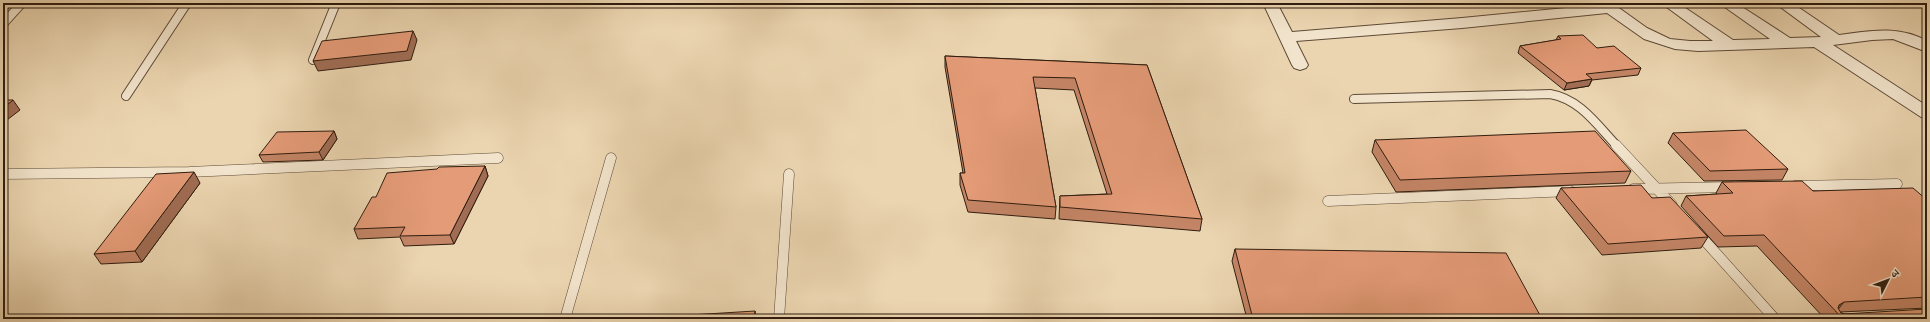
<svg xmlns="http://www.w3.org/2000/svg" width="1930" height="322" font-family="'IM FELL Great Primer','Noto Serif Devanagari',serif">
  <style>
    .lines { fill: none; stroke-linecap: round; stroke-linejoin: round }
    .lane-far1-casing { stroke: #5e4a37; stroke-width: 10 }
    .lane-casing { stroke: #5e4a37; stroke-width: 11 }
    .street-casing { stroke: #5e4a37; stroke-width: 2 }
    .lane-far1 { stroke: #f2e4cc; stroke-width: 8 }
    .lane { stroke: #f2e4cc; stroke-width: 10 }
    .street { fill: #f2e4cc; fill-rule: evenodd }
    .wall { fill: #c48566; stroke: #2f1c0f }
    .shaded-wall { fill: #a06c53; stroke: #2f1c0f }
    .building { fill: #e49b77; stroke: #2f1c0f }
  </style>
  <rect width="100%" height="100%" fill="#ebd5b0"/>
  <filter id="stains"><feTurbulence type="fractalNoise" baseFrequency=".005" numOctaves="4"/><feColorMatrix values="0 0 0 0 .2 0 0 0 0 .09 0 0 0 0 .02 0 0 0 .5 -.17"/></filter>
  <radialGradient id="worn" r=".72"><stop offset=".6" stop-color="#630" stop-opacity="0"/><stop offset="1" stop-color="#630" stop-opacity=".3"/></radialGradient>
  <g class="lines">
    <defs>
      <path id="lane-far1" d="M3 24 22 3
        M313 60 336 3
        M126 96 187 3
        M1354 99 1550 94C1580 99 1597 125 1617 146"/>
      <path id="lane" d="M1616 145 1672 205
        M3 174 189 172 498 158
        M1795 186 1897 184
        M1633 189 1732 187
        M1328 201 1570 191
        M1697 232 1775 319
        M565 319 611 158
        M779 319 789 174"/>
      <path id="street" d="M1263 3H1277L1292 32 1462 18 1597 5 1596 3H1612L1647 28 1670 39 1690 41H1713L1661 3H1678L1733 40 1770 39 1719 3H1736L1790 38 1821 37 1775 3H1792L1839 35C1870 31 1898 25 1927 41V52L1893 39 1872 40 1833 45 1927 106V118L1921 117 1814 47 1698 51 1675 49 1644 39 1607 13 1462 28 1296 41 1308 65 1306 68 1300 70 1294 68 1292 65Z"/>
    </defs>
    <use href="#lane-far1" class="lane-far1-casing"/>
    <use href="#lane" class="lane-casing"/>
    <use href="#street" class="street-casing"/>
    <use href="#lane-far1" class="lane-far1"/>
    <use href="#lane" class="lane"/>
    <use href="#street" class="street"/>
  </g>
  <path class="wall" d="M1558 36 1597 48 1641 68 1638 75 1592 80 1589 86 1564 90 1518 53 1520 46 1556 40Z
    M945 56 1147 65 1202 219 1200 231 1059 219 1060 196 1107 194 1074 90 1035 88 1056 207 1055 219 968 212 960 185V173H963L945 67Z
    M334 131 337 139 323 160 263 162 259 155Z
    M1673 133 1788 169 1782 180 1704 181 1668 143Z
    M1375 140 1631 171 1625 183 1396 192 1372 152Z
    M485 166 488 176 454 244 404 246 400 237 358 239 354 229 376 197Z
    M1722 182 1813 191 1927 200V308L1840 312 1844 314 1927 319H1825L1757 246 1718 247 1681 206 1686 196 1717 194 1716 193Z
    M200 183 142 262 101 264 94 254Z
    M1561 188 1652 198 1708 237 1701 248 1602 255 1556 198Z
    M1235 249 1542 319H1247L1232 261Z"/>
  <path class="shaded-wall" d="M3 3H13L3 14Z
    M413 31 417 40 411 60 318 71 313 61Z
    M1592 79 1589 86 1564 90 1567 83Z
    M13 100 20 110 3 123V108Z
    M334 131 337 139 323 160 319 152Z
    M485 166 488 176 454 244 450 235Z
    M194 172 200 183 142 262 135 251Z
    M1844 302 1836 312 1839 305Z
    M755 311 756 319H754Z"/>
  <path class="building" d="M413 31 407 51 313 61 322 41Z
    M1583 35 1597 48 1614 46 1641 68 1586 74 1592 79 1567 83 1520 46 1561 39 1558 36Z
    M945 56 1147 65 1202 219 1060 207V196L1112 194 1075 78 1033 77 1056 207 968 200 960 173H965Z
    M3 100H13L3 108Z
    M1746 130 1788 169 1710 171 1673 133Z
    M334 131 319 152 259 155 277 132Z
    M1595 131 1631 171 1400 180 1375 140Z
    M485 166 450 235 400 236 405 227 354 229 372 197H376L387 173 437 169 439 167Z
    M194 172 135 251 94 254 156 174Z
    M1802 181 1813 191 1913 188 1927 200V297L1844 302 1839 305 1838 308 1841 313 1844 314 1927 309V319H1843L1764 235 1724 236 1686 196 1733 193 1722 182Z
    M1641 185 1652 198 1670 197 1708 237 1608 244 1561 188Z
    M1235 249 1506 253 1542 319H1253Z
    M755 311 754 319H625Z"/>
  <rect width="1930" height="322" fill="none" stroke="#ebd5b0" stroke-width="16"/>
  <rect x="4" y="4" width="1922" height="314" fill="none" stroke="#2f1c0f" stroke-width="2"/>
  <rect x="8" y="8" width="1914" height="306" fill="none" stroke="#2f1c0f"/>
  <g transform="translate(1888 280) rotate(48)" stroke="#f2e4cc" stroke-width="3" paint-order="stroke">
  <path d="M0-3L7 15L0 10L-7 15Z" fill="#2f1c0f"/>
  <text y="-6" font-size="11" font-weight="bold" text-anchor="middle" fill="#2f1c0f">उ</text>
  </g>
  <rect width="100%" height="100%" filter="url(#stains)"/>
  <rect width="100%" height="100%" fill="url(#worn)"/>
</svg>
